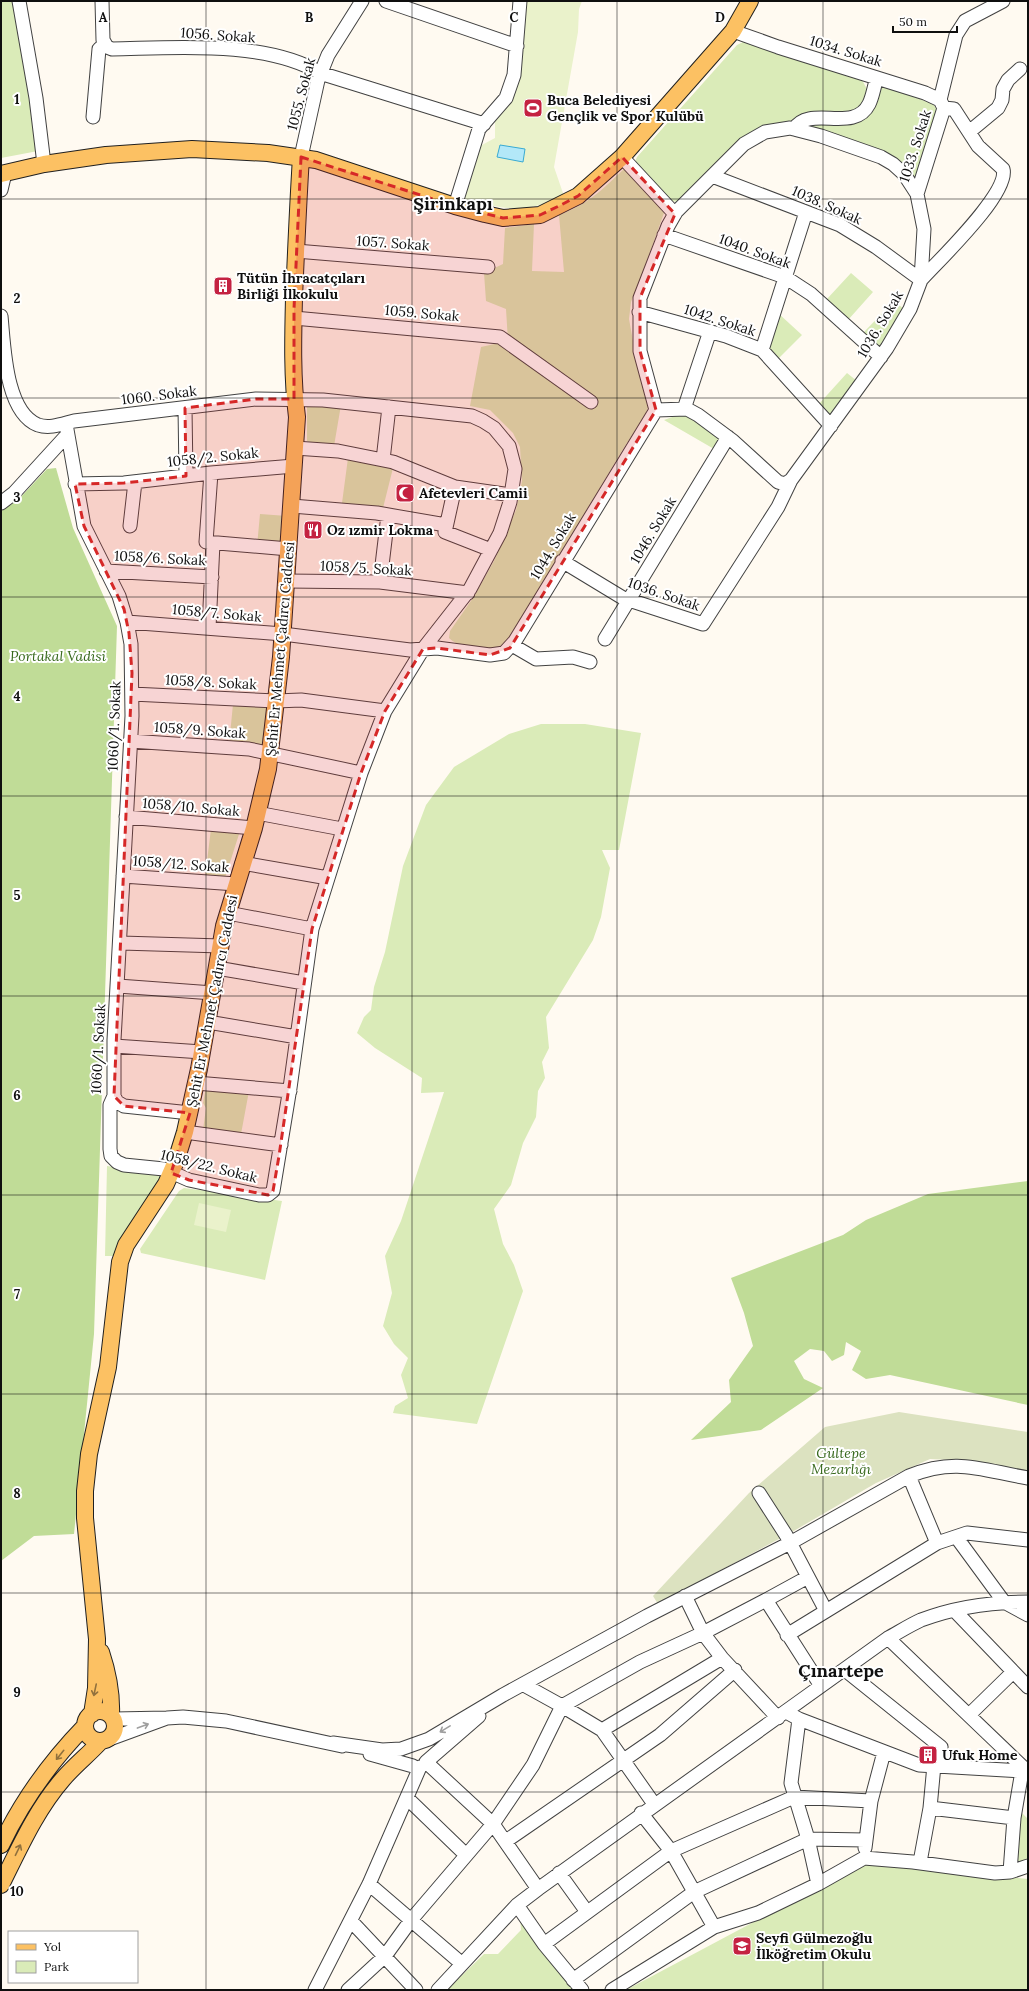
<svg xmlns="http://www.w3.org/2000/svg" width="1029" height="1991" font-family="Lora,serif">
  <style>
    .green { fill: #daebb8 }
    .forest { fill: #c0dc97 }
    .cemetery { fill: #dce2c0 }
    .pitch { fill: #eaf2cb }
    .water { fill: #b3e8f8; stroke: #38aad2 }
    .lines { fill: none; stroke-linecap: round; stroke-linejoin: round }
    .minor-casing { stroke: #424242; stroke-width: 15 }
    .major-casing { stroke: #202020; stroke-width: 18 }
    .minor { stroke: #fff; stroke-width: 13 }
    .major { stroke: #fcc163; stroke-width: 16 }
    .oneway { stroke: #91713d }
    .oneway2 { stroke: #9f9f9f }
    .marked { fill: #d62828; fill-opacity: 0.2; stroke: #d62828; stroke-width: 3; stroke-dasharray: 8 5; stroke-linejoin: round }
    .grid { fill: none; stroke: #0f0f0f; stroke-width: 1; stroke-opacity: 0.55 }
    .labels { text-anchor: middle; stroke-width: 4; stroke-linejoin: round; paint-order: stroke }
    .street-label { font-size: 14px; fill: #0f0f0f; stroke: #fff }
    .poi-label { font-size: 14px; font-weight: bold; fill: #0f0f0f; stroke: #fff; text-anchor: start }
    .park-label { font-size: 14px; font-style: italic; fill: #37691c; stroke: #fff }
    .district-label { font-size: 18px; font-weight: bold; fill: #0f0f0f; stroke: #fff }
    .grid-label { font-size: 13px; text-anchor: middle; font-weight: bold; fill: #0f0f0f; stroke: #fff; stroke-width: 4; stroke-linejoin: round; paint-order: stroke }
  </style>
  <rect width="100%" height="100%" fill="#fffaf1"/>
  <path class="green" d="M1 1H16L38 151 1 158Z
    M743 42 861 78 868 91 866 102 852 113 783 122 758 129 678 202 672 201 635 162 637 157 737 45Z
    M882 85 933 104 942 116 917 184C897 144 840 138 801 127L806 121 855 119Z
    M624 169 660 205 664 213 639 283 631 302 629 319 639 374 649 405 645 415 625 446 505 646C490 651 461 650 449 638L450 631 475 595 494 561 516 510 522 481 520 447 513 433 490 410 470 406 481 347 508 341 506 309 486 301 484 273 503 264 505 228 534 224 532 271 564 272 559 215C588 204 602 190 624 169Z
    M851 273 873 292 848 320 826 300Z
    M894 301 904 309 881 349 863 333Z
    M778 313 802 335 777 360 767 348Z
    M847 373 857 381 831 418 818 405Z
    M307 403 341 405 334 446 314 444 307 441Z
    M687 415 721 438 714 449 664 420 675 416Z
    M348 458 393 468 383 508 342 503Z
    M260 514 287 516 286 548 257 546Z
    M233 704 270 706 266 747 229 745Z
    M541 724H585L641 733 619 850H602L610 868 601 917 593 940 546 1017 549 1048 542 1062 545 1078 538 1091 536 1117 523 1143 511 1185 494 1209 503 1244 514 1265 523 1291 477 1424 393 1413 395 1406 408 1398 401 1375 408 1358 394 1344 383 1326 392 1293 385 1256 401 1221 444 1092 421 1093 422 1078 375 1048 357 1033 364 1017 371 1010 374 987 385 952 403 866 426 805 454 767 509 734Z
    M211 829 240 831 225 878 205 877Z
    M206 1087 249 1091 241 1134 203 1130 206 1108 203 1103Z
    M107 1166 164 1174 113 1256H105Z
    M184 1188 282 1201 265 1280 141 1253 140 1249 179 1191Z
    M1019 1810 1028 1819V1863H1018Z
    M866 1862 1028 1879V1990H626Z
    M520 1916 579 1990H447L484 1954H498L521 1930Z"/>
  <path class="forest" d="M56 468 73 528 117 626 94 1334 74 1534 34 1536 1 1561V511L18 500 47 469Z
    M1028 1181V1405L890 1375 866 1379 852 1370 861 1351 846 1342 844 1355 832 1361 824 1351 810 1349 794 1361 804 1379 823 1388 761 1430 691 1440 731 1402 729 1380 753 1346 744 1313 731 1278 843 1235 866 1220 928 1194Z"/>
  <path class="cemetery" d="M899 1412 1028 1432V1473L971 1461 930 1459 876 1483 792 1532 658 1604 653 1596 749 1493 825 1427Z"/>
  <path class="pitch" d="M524 1H582L579 9 578 32 554 167 564 196C522 215 506 209 463 199L480 146 495 138V114L511 98Z
    M199 1203 231 1210 226 1232 194 1225Z"/>
  <path class="water" d="M500 145 525 149 523 162 497 157Z"/>
  <g class="lines">
    <defs>
      <path id="minor" d="M19 1 36 98 44 164
        M102 1 103 40 107 47 112 49C175 48 265 40 320 73L484 124
        M386 1 517 46
        M733 31 778 47 925 93 940 100 944 108
        M940 100 956 35 965 21 1003 1
        M93 117 99 49 105 44
        M794 129C810 104 854 134 869 104 873 96 874 86 877 78
        M969 132 998 108 1002 100 1003 89 1008 80 1020 69
        M301 157 318 80 328 55 362 1
        M622 157 675 214
        M712 176 840 225 876 247 921 280
        M1 190 5 173
        M917 194 944 108
        M455 206 479 129 506 98 514 75 520 1
        M664 235 785 277 811 294 881 357
        M296 251 488 267
        M921 280C938 261 1010 193 1003 169L978 146 954 109 944 108
        M639 312 726 336 762 350 831 426
        M1 316C4 345 5 412 38 425 50 429 62 424 74 421L256 399 323 400 472 416 483 421 494 428 509 446 515 469 510 502 500 533 470 589 423 649 385 711 361 773 312 929 290 1088 273 1191 268 1195H259L189 1180 164 1169 124 1165 117 1162 111 1156 110 1149V1105L114 1096V1040L132 716 131 644 127 622 119 596 84 526 66 424
        M294 318 500 337 591 402
        M762 350 806 212
        M185 408 186 476
        M684 409 710 331
        M656 410 687 409 698 415 733 441 778 482 785 484 791 480
        M295 448 338 451 393 462 455 487
        M383 460 389 407
        M211 473 206 542 289 549
        M75 484 124 483 211 473 294 466
        M1 503 14 493 67 435
        M292 506 377 513 446 525
        M130 526 135 482
        M491 550 445 532 455 487 512 495
        M562 561 623 598 703 624 778 507 791 480 887 348 910 309 921 280 924 229 917 194 904 174 893 164 881 157 821 136 790 128 765 132 744 144 676 212 668 226 640 298V351L656 410
        M106 571 212 577
        M286 581 380 582 468 593
        M380 582 388 515
        M127 622 283 634 410 650 437 648 490 655 504 653 515 641 656 410
        M209 628 213 543
        M605 639 728 437
        M512 645 536 659 573 657 590 662
        M132 694 276 701 301 700 385 711
        M130 741 249 749 361 773
        M257 813 342 829
        M126 817 254 828
        M242 863 328 878
        M123 876 236 884
        M228 913 312 929
        M121 943 221 946
        M217 968 304 983
        M118 986 213 993
        M208 1022 297 1037
        M114 1046 202 1052
        M196 1083 290 1091
        M114 1096 117 1102 124 1106 190 1113
        M185 1132 281 1145
        M909 1476 937 1543
        M759 1493 786 1535 826 1611
        M957 1538 1004 1602 1028 1615
        M766 1600 808 1577
        M954 1610 1028 1687
        M787 1635 937 1543 967 1533 1028 1540
        M888 1638 1028 1772
        M845 1670 941 1747 934 1765 930 1808 920 1862
        M524 1685 562 1706 640 1662 703 1633 685 1596
        M786 1712 799 1719 919 1765 1022 1771 1028 1768
        M969 1715 1013 1672
        M479 1716 426 1762 493 1824 538 1889
        M167 1718 183 1717 226 1721 342 1746
        M778 1718 722 1658 703 1633 766 1600 821 1686
        M799 1719 791 1783 808 1839 818 1884
        M602 1730 654 1804
        M107 1740 167 1718 114 1719
        M333 1743 382 1750 401 1749 429 1739 503 1695 647 1616 790 1543 909 1476C956 1457 981 1470 1028 1478
        M370 1754 413 1766
        M407 1798 466 1855
        M930 1808 1014 1818
        M641 1813 671 1851 714 1927
        M506 1841 660 1735 735 1670
        M865 1848 871 1801 884 1752
        M1010 1872 1014 1818 1022 1771
        M559 1873 587 1912
        M369 1884 461 1963
        M517 1905 544 1944 582 1990
        M351 1921 416 1990
        M544 1944 671 1851 794 1797 871 1801
        M573 1980 694 1892 808 1839 865 1840
        M315 1990 369 1884 420 1767
        M348 1990 385 1956 411 1920 493 1824 533 1765 562 1706 602 1730 722 1658
        M438 1990 517 1905 538 1889 888 1638C899 1632 910 1625 921 1620 955 1607 992 1602 1028 1602
        M612 1990 714 1927 758 1913 818 1884 864 1858 913 1862 995 1873 1010 1872 1028 1866"/>
      <path id="major" d="M1 174 44 164 106 155 192 149 268 153 316 160 455 206 485 214 503 218 540 215 578 196 622 157 733 31 750 1
        M101 1652C108 1673 112 1692 111 1715
        M85 1726a15 15 0 1 1 30 0a15 15 0 1 1-30 0Z
        M92 1714 96 1688 97 1639 85 1518V1491L89 1454 108 1367 120 1262 126 1245 166 1184 176 1161 185 1132 199 1069 224 926 254 828 268 769 281 657 297 417C292 378 293 338 294 298 296 251 298 204 301 157
        M1 1845C22 1801 52 1760 85 1726
        M1 1885C19 1849 36 1810 63 1779 75 1765 88 1755 100 1742"/>
    </defs>
    <use href="#minor" class="minor-casing"/>
    <use href="#major" class="major-casing"/>
    <use href="#minor" class="minor"/>
    <use href="#major" class="major"/>
  </g>
  <defs><path id="oneway-shaft" d="M-6 0H5M1.5-3L5.5 0L1.5 3" fill="none" stroke-width="1.6" stroke-linecap="round" stroke-linejoin="round"/></defs>
  <g class="oneway">
    <use href="#oneway-shaft" transform="translate(95 1690) rotate(102)"/>
    <use href="#oneway-shaft" transform="translate(60 1755) rotate(129)"/>
    <use href="#oneway-shaft" transform="translate(18 1850) rotate(-64)"/>
  </g>
  <g class="oneway2">
    <use href="#oneway-shaft" transform="translate(143 1726) rotate(-20)"/>
    <use href="#oneway-shaft" transform="translate(445 1729) rotate(149)"/>
  </g>
  <path class="marked" d="M301 157 455 206 503 218 540 215 561 205 578 196 622 157 675 214 640 298V351L656 410 510 648 490 655 437 648 423 649 385 711 361 773 312 929 279 1156 273 1191 268 1195 189 1180 171 1173 190 1113 124 1106 114 1096 132 673 129 633 124 609 84 526 75 484 124 483 186 476 185 408 256 399H294V309Z"/>
  <path class="grid" d="M206 1V1990M412 1V1990M617 1V1990M823 1V1990M1 199H1028M1 398H1028M1 597H1028M1 796H1028M1 996H1028M1 1195H1028M1 1394H1028M1 1593H1028M1 1792H1028"/>
  <defs>
    <symbol id="stadium-square" viewBox="-11 -11 22 22"><rect x="-9" y="-9" width="18" height="18" rx="4" fill="#c42241" stroke="#fff"/><path d="M0-5a6.5 5 0 1 0 0 10a6.5 5 0 1 0 0-10ZM-3.5-1.8h7v3.6h-7Z" fill="#fff"/></symbol>
    <symbol id="building-square" viewBox="-11 -11 22 22"><rect x="-9" y="-9" width="18" height="18" rx="4" fill="#c42241" stroke="#fff"/><path d="M-4-6H4V6H1V3H-1V6H-4ZM-2.5-4.3h1.7v1.8h-1.7ZM.8-4.3h1.7v1.8H.8ZM-2.5-1h1.7V.8h-1.7ZM.8-1h1.7V.8H.8Z" fill="#fff"/></symbol>
    <symbol id="mosque-square" viewBox="-11 -11 22 22"><rect x="-9" y="-9" width="18" height="18" rx="4" fill="#c42241" stroke="#fff"/><path d="M3.5-4.9A6 6 0 1 0 3.5 4.9A5 5 0 1 1 3.5-4.9Z" fill="#fff"/></symbol>
    <symbol id="restaurant-square" viewBox="-11 -11 22 22"><rect x="-9" y="-9" width="18" height="18" rx="4" fill="#c42241" stroke="#fff"/><path d="M-5-6h1v4h1v-4h1v4h1v-4h1v5L-1.5 .5V6h-2V.5L-5-1ZM5-6V6H3V1.5H1.5Q1.5-4 5-6Z" fill="#fff"/></symbol>
    <symbol id="school-square" viewBox="-11 -11 22 22"><rect x="-9" y="-9" width="18" height="18" rx="4" fill="#c42241" stroke="#fff"/><path d="M0-5L7-2L0 1L-7-2ZM-4 1L0 2.5L4 1V4Q0 6-4 4Z" fill="#fff"/></symbol>
  </defs>
  <g fill-rule="evenodd">
    <use href="#stadium-square" x="522" y="97" width="22" height="22"/>
    <use href="#building-square" x="212" y="275" width="22" height="22"/>
    <use href="#mosque-square" x="394" y="482" width="22" height="22"/>
    <use href="#restaurant-square" x="302" y="519" width="22" height="22"/>
    <use href="#building-square" x="917" y="1744" width="22" height="22"/>
    <use href="#school-square" x="731" y="1935" width="22" height="22"/>
  </g>
  <g class="labels">
    <g class="street-label">
      <text transform="translate(218 35) rotate(4)" y="5">1056. Sokak</text>
      <text transform="translate(846 51) rotate(17)" y="5">1034. Sokak</text>
      <text transform="translate(301 94) rotate(-75)" y="5">1055. Sokak</text>
      <text transform="translate(915 146) rotate(-72)" y="5">1033. Sokak</text>
      <text transform="translate(827 205) rotate(24)" y="5">1038. Sokak</text>
      <text transform="translate(393 243) rotate(4)" y="5">1057. Sokak</text>
      <text transform="translate(755 251) rotate(20)" y="5">1040. Sokak</text>
      <text transform="translate(422 313) rotate(5)" y="5">1059. Sokak</text>
      <text transform="translate(720 320) rotate(18)" y="5">1042. Sokak</text>
      <text transform="translate(880 324) rotate(-59)" y="5">1036. Sokak</text>
      <text transform="translate(159 395) rotate(-7)" y="5">1060. Sokak</text>
      <text transform="translate(213 457) rotate(-6)" y="5">1058/2. Sokak</text>
      <text transform="translate(653 530) rotate(-59)" y="5">1046. Sokak</text>
      <text transform="translate(553 546) rotate(-59)" y="5">1044. Sokak</text>
      <text transform="translate(160 558) rotate(3)" y="5">1058/6. Sokak</text>
      <text transform="translate(366 568) rotate(3)" y="5">1058/5. Sokak</text>
      <text transform="translate(664 594) rotate(19)" y="5">1036. Sokak</text>
      <text transform="translate(217 613) rotate(5)" y="5">1058/7. Sokak</text>
      <text transform="translate(280 649) rotate(-85)" y="5">Şehit Er Mehmet Çadırcı Caddesi</text>
      <text transform="translate(211 682) rotate(3)" y="5">1058/8. Sokak</text>
      <text transform="translate(114 726) rotate(-88)" y="5">1060/1. Sokak</text>
      <text transform="translate(200 730) rotate(4)" y="5">1058/9. Sokak</text>
      <text transform="translate(191 807) rotate(5)" y="5">1058/10. Sokak</text>
      <text transform="translate(181 864) rotate(4)" y="5">1058/12. Sokak</text>
      <text transform="translate(212 1001) rotate(-79)" y="5">Şehit Er Mehmet Çadırcı Caddesi</text>
      <text transform="translate(98 1049) rotate(-87)" y="5">1060/1. Sokak</text>
      <text transform="translate(209 1166) rotate(14)" y="5">1058/22. Sokak</text>
    </g>
    <g class="poi-label">
      <text x="547" y="105">Buca Belediyesi<tspan x="547" dy="16">Gençlik ve Spor Kulübü</tspan></text>
      <text x="237" y="283">Tütün İhracatçıları<tspan x="237" dy="16">Birliği İlkokulu</tspan></text>
      <text x="419" y="498">Afetevleri Camii</text>
      <text x="327" y="535">Oz ızmir Lokma</text>
      <text x="942" y="1760">Ufuk Home</text>
      <text x="756" y="1943">Seyfi Gülmezoğlu<tspan x="756" dy="16">İlköğretim Okulu</tspan></text>
    </g>
    <g class="park-label">
      <text x="58" y="661">Portakal Vadisi</text>
      <text x="841" y="1458">Gültepe<tspan x="841" dy="16">Mezarlığı</tspan></text>
    </g>
    <g class="district-label">
      <text x="453" y="210">Şirinkapı</text>
      <text x="841" y="1677">Çınartepe</text>
    </g>
  </g>
  <g class="grid-label">
    <text x="103" y="22">A</text>
    <text x="309" y="22">B</text>
    <text x="514" y="22">C</text>
    <text x="720" y="22">D</text>
    <text x="17" y="104">1</text>
    <text x="17" y="303">2</text>
    <text x="17" y="502">3</text>
    <text x="17" y="701">4</text>
    <text x="17" y="900">5</text>
    <text x="17" y="1100">6</text>
    <text x="17" y="1299">7</text>
    <text x="17" y="1498">8</text>
    <text x="17" y="1697">9</text>
    <text x="17" y="1896">10</text>
  </g>
  <rect width="1029" height="1991" fill="none" stroke="#0f0f0f" stroke-width="4"/>
  <rect x="8" y="1931" width="130" height="52" fill="#ffffff" stroke="#9f9f9f"/>
  <rect x="16" y="1944" width="20" height="6" fill="#fcc163" stroke="#9f9f9f"/>
  <text x="44" y="1951" font-size="12" fill="#0f0f0f">Yol</text>
  <rect x="16" y="1961" width="20" height="12" fill="#daebb8" stroke="#9f9f9f"/>
  <text x="44" y="1971" font-size="12" fill="#0f0f0f">Park</text>
  <path d="M893 26v6h64v-6" fill="none" stroke="#0f0f0f" stroke-width="2"/>
  <text x="899" y="26" font-size="12" fill="#0f0f0f" stroke="#ffffff" stroke-width="3" paint-order="stroke">50 m</text>
</svg>
